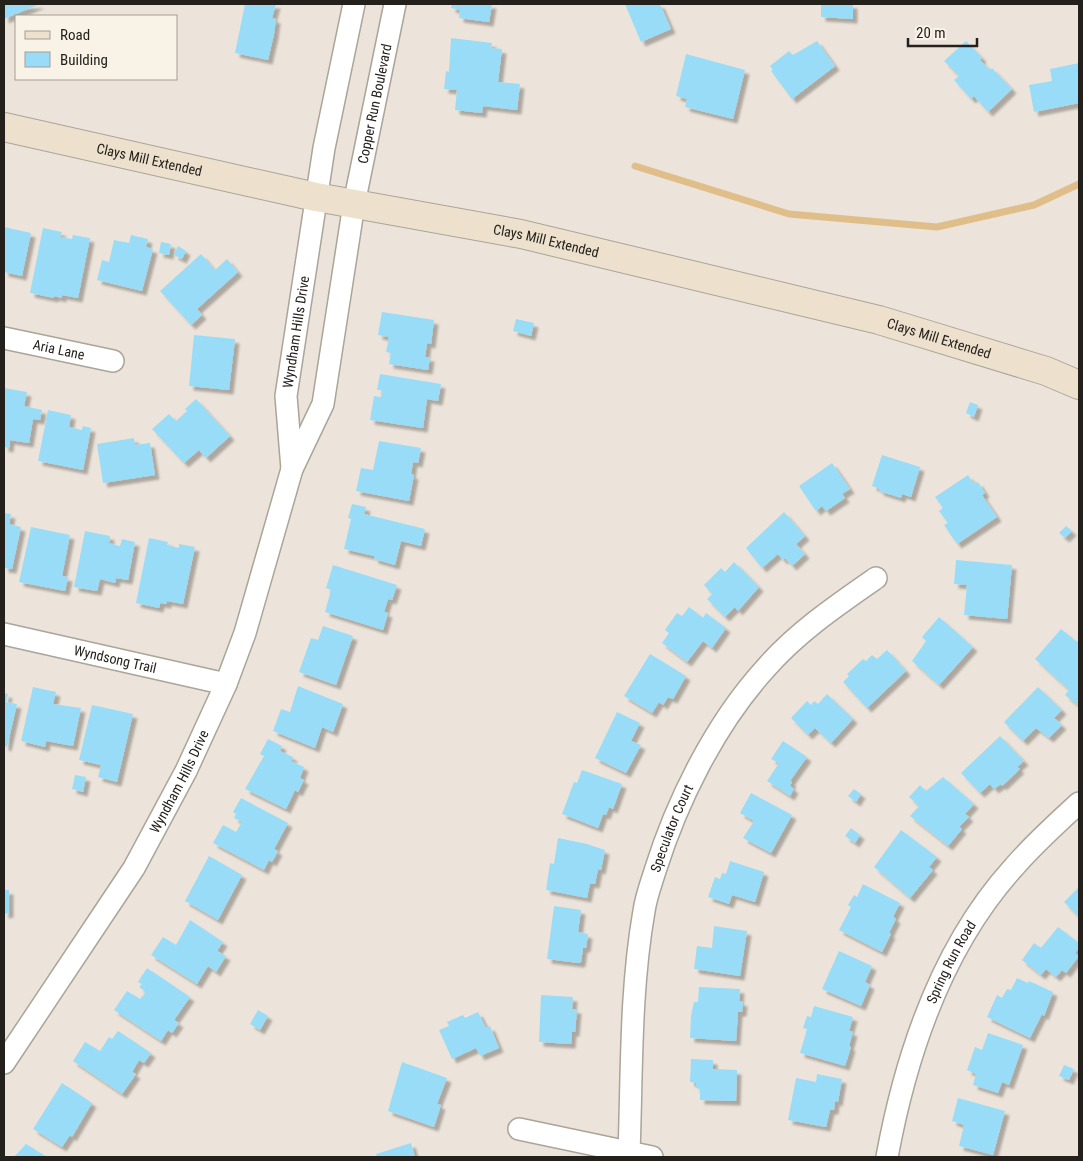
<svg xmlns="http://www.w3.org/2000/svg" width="1083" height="1161" font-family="'Roboto Condensed',sans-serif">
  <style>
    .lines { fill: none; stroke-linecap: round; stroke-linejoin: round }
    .stream { stroke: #e0be8a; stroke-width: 7 }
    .building { fill: #98dcf7; filter: url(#shadow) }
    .street-casing { stroke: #aaa499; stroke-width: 24 }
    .secondary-casing { stroke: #aaa499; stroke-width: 30 }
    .street { stroke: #fff; stroke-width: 21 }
    .secondary { stroke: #ede0cc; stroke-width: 28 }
    .labels { text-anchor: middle; stroke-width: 4.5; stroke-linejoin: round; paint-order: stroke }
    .street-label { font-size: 14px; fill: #24211d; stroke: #f9f2e7 }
  </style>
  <defs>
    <filter id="shadow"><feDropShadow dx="4.5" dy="4.5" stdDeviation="1" flood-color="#0004"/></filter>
  </defs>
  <rect width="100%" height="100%" fill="#ece4da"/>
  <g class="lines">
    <path class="stream" d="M635 166 789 214 937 227 1034 205 1079 184"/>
  </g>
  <path class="building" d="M4 4H40L4 19Z
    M245 4H276L272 18 276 19 274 34 268 60 235 53Z
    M452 4H492L489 22 459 18 460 10 451 8Z
    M625 4H660L671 29 641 42Z
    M821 4H853V19L821 17Z
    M451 38 492 43 491 48 502 49 498 82 520 84 517 110 483 106 482 113 455 110 457 90 444 89 446 71 449 72Z
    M817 41 835 66 792 99 771 71 773 70 770 66 789 51 793 55Z
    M966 41 982 58 980 60 990 70 992 68 1012 89 988 112 974 96 971 99 954 80 959 76 944 61Z
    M686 54 745 70 733 119 685 107 687 99 676 96Z
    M1079 63V103L1034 112 1029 85 1052 81 1050 69Z
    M4 227 31 233 22 276 4 272Z
    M43 228 62 232 60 237 72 239 73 235 90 238 78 298 62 295V298L54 296V298L30 293Z
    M131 235 148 239 146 247 153 249 142 291 97 280 102 260 109 262 114 240 129 243Z
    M161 242 171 244 169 255 159 253Z
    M178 246 186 251 182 259 174 255Z
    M201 254 215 270 227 259 238 272 197 309 202 315 191 325 160 291Z
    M382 312 434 320 431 344 427 343 425 357H430L428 370 389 364 391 353 386 352 389 337 378 335Z
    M516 319 534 323 531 336 513 331Z
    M194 335 235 339 229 390 189 386Z
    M380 374 441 384 438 401 427 399 423 428 370 420 374 396 381 397 382 390H377Z
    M4 388 27 392 24 406 42 410 40 420 33 419 29 443 10 440 9 448 4 447Z
    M196 399 230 436 206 458 199 450 184 463 152 429 169 414 176 421 187 411 185 409Z
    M970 402 978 405 974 417 966 413Z
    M48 410 71 415 69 427 82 430 83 426 91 428 83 470 38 461Z
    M134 438 135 445 150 443 155 475 103 483 97 444Z
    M379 441 421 448 418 463 413 462 411 474 414 475 409 501 356 491 361 468 373 470Z
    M882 455 920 467 911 497 902 494 901 498 879 491 880 489 872 486Z
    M832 463 850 489 842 494 845 498 826 511 822 506 816 511 799 486Z
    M968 475 974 484 978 482 985 493 982 495 997 517 957 544 944 525 948 523 939 511 943 508 935 497Z
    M352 504 366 507 364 514 425 529 421 546 401 541 395 565 374 559V556L344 549 351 519 348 518Z
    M784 512 805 536 796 544 805 554 792 566 785 558 783 560 778 554 762 568 746 548Z
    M4 513 11 514 9 524 21 527 12 569 4 568Z
    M1066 526 1072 531 1065 538 1059 533Z
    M31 527 70 535 62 576 68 577 65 591 19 582Z
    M85 531 110 536 109 543 120 546 122 539 135 542 128 580 116 578 115 583 100 579 97 591 74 587Z
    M149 538 168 542 167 545 179 548V544L195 547 183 604 167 601V604L160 603 159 608 136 603Z
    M956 560 1012 565 1007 619 964 615 967 585 954 584Z
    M734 562 759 587 738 611 735 607 725 617 707 599 712 594 704 585 721 568 725 572Z
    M333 565 397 585 392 600 388 599 384 612 388 613 383 630 325 612 331 590 326 588Z
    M689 607 703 618 706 613 726 628 712 648 703 641 687 662 662 643 669 633 665 630 677 613 682 616Z
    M939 617 973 647 939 685 912 661 926 641 922 637Z
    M323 626 353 636 336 685 299 672 311 638 318 640Z
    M1061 629 1077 642 1079 640V706L1065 695 1069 690 1035 659Z
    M887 650 906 671 867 708 843 682 849 676 847 674 863 659 866 661 872 655 877 659Z
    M650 654 686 676 673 699 668 697 663 705 659 702 652 713 624 696Z
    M298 686 343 704 333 732 322 727 315 748 273 731 281 709 290 712Z
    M33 687 56 692 53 704 81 708 73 746 46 741 45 747 21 741Z
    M1038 687 1062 710 1054 718 1062 725 1049 738 1036 728 1023 741 1004 722Z
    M4 693 8 694 6 702 17 704 7 747 4 746Z
    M827 694 853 719 831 743 815 728 808 735 791 718 807 701 811 705 814 701 818 704Z
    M92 705 133 714 117 782 98 777 101 765 79 760Z
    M617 712 640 723 631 741 641 745 626 773 595 758Z
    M1000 736 1024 761 1017 767 1020 769 1002 786 1001 784 994 789 990 784 980 793 961 773Z
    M268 739 282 746 280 751 293 757 291 761 304 767 300 778 304 780 298 792 295 790 286 809 245 789 264 756 260 754Z
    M783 741 807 757 790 781 792 782 790 786 794 789 790 796 767 781 779 763 771 759Z
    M582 770 622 784 613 809 609 807 606 815 603 814 598 828 562 814 574 782 577 783Z
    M75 775 86 777 83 792 72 789Z
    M943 777 974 804 965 814 969 817 959 827 962 829 948 846 910 816 919 806 909 797 920 785 926 791Z
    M854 789 861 794 856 802 848 796Z
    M751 793 792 815 771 853 743 838 754 821 740 813Z
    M241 798 288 823 274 849 278 851 272 862 269 860 264 870 213 843 223 825 236 832 242 822 234 818 236 814 233 812Z
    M851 828 860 835 855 843 845 836Z
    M901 830 937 857 929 867 933 870 910 898 874 867Z
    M558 838 587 844 605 850 601 870 598 869 595 884 590 883 587 898 546 890 550 863 554 864Z
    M209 856 242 875 218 920 185 901Z
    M730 861 764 872 755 902 732 895 729 904 708 897 715 877 720 879 722 873 726 874Z
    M863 884 900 903 893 917 896 919 889 933 891 934 882 952 839 930 851 907 848 905 854 895 857 897Z
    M1079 887V917L1064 902Z
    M4 890H9V913L4 914Z
    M554 906 581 910 578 932 588 934 586 948H583L581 962 579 963 547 959Z
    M190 920 223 942 217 951 226 956 216 972 208 966 197 984 151 955 163 937 176 945Z
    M714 926 747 931 740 976 694 969 697 946 712 948Z
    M1058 927 1079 943V948L1075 953 1079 956 1066 973 1062 970 1056 977 1046 969 1041 975 1022 960 1034 943 1041 948Z
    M839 951 872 966 865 982 870 985 861 1006 822 989Z
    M147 968 190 997 174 1020 179 1023 172 1033 168 1030 161 1041 114 1010 127 991 140 999 146 992 139 987 142 984 138 982Z
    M1017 978 1028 983 1029 981 1053 992 1044 1016 1042 1014 1030 1038 987 1017 997 995 1002 998 1007 989 1011 990Z
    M699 987 740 989 739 1001 743 1002 742 1012H738L736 1041 690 1038 691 1016 694 1002H698Z
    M541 995 573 997 572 1009H577L575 1032H572L571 1044 539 1042Z
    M814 1006 853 1017 849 1031 853 1032 849 1046 851 1047 845 1066 800 1053 807 1029 803 1028 807 1016 811 1017Z
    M258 1010 268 1016 260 1030 250 1024Z
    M478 1012 486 1028 490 1026 499 1048 480 1056 476 1048 452 1059 439 1030 449 1026 447 1022 463 1015 465 1018Z
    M118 1031 151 1053 144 1063 139 1060 132 1072 136 1074 122 1094 73 1061 85 1042 100 1051 109 1037 112 1039Z
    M988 1033 1023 1045 1009 1085 1002 1082 998 1093 973 1085 976 1074 967 1070 975 1047 982 1050Z
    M691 1059 713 1060V1069L737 1070 736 1101 700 1100V1089L696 1088V1083L690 1082Z
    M402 1062 447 1078 437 1104 441 1105 434 1127 388 1111Z
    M1064 1065 1074 1069 1069 1080 1059 1076Z
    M817 1074 842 1079 838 1102 835 1101 834 1110H830L826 1127 788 1120 796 1078 816 1082Z
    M62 1083 92 1103 72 1137 70 1135 62 1147 33 1129Z
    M958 1098 1005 1111 993 1155 959 1146 964 1125 952 1121Z
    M411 1143 415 1157H377L376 1154Z
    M26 1144 47 1157H14Z"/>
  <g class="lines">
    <defs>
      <g id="street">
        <path id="s1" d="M4 338 113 361"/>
        <path id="s2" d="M292 469 286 396 324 148 354 4"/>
        <path id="s3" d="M4 634 226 684"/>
        <path id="s4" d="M4 1063 134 868 186 771 226 684 245 633 292 469 323 404 354 204 395 4"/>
        <path d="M519 1129 652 1157"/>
        <path id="s5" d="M629 1153C632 1072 630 991 644 911 646 897 651 884 655 871 677 801 715 724 765 669 796 633 837 605 876 578"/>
        <path id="s6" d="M887 1157C906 1054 942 946 1014 867 1034 844 1057 823 1079 803"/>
      </g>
      <g id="secondary">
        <path id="s7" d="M4 127 316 197 521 234 879 320 1046 371 1079 385"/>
      </g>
    </defs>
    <use href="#street" class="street-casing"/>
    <use href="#secondary" class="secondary-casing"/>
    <use href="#street" class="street"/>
    <use href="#secondary" class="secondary"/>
  </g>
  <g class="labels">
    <g class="street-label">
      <text dy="5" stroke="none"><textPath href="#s4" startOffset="1042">Copper Run Boulevard</textPath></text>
      <text dy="5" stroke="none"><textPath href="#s7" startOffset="149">Clays Mill Extended</textPath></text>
      <text dy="5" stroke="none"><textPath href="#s7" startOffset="554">Clays Mill Extended</textPath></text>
      <text dy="5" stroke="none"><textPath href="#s2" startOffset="138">Wyndham Hills Drive</textPath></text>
      <text dy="5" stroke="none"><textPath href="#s7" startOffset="959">Clays Mill Extended</textPath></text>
      <text dy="5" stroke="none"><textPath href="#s1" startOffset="56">Aria Lane</textPath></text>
      <text dy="5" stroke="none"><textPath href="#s3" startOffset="114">Wyndsong Trail</textPath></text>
      <text dy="5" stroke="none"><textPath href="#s4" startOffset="332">Wyndham Hills Drive</textPath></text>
      <text dy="5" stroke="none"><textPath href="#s5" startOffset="330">Speculator Court</textPath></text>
      <text dy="5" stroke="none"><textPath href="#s6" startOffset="206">Spring Run Road</textPath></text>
    </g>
  </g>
  <rect width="1083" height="1161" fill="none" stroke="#24211d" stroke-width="10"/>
  <rect x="15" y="15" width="162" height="65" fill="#f9f2e7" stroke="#a49e96"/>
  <rect x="25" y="31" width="25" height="8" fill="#ede0cc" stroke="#a49e96"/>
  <text x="60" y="40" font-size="15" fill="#24211d">Road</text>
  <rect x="25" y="52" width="25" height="15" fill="#98dcf7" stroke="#a49e96"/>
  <text x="60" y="65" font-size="15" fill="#24211d">Building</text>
  <path d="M908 38v8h69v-8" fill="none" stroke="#24211d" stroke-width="2.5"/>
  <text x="916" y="38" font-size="15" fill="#24211d" stroke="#f9f2e7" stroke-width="4" paint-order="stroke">20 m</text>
</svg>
